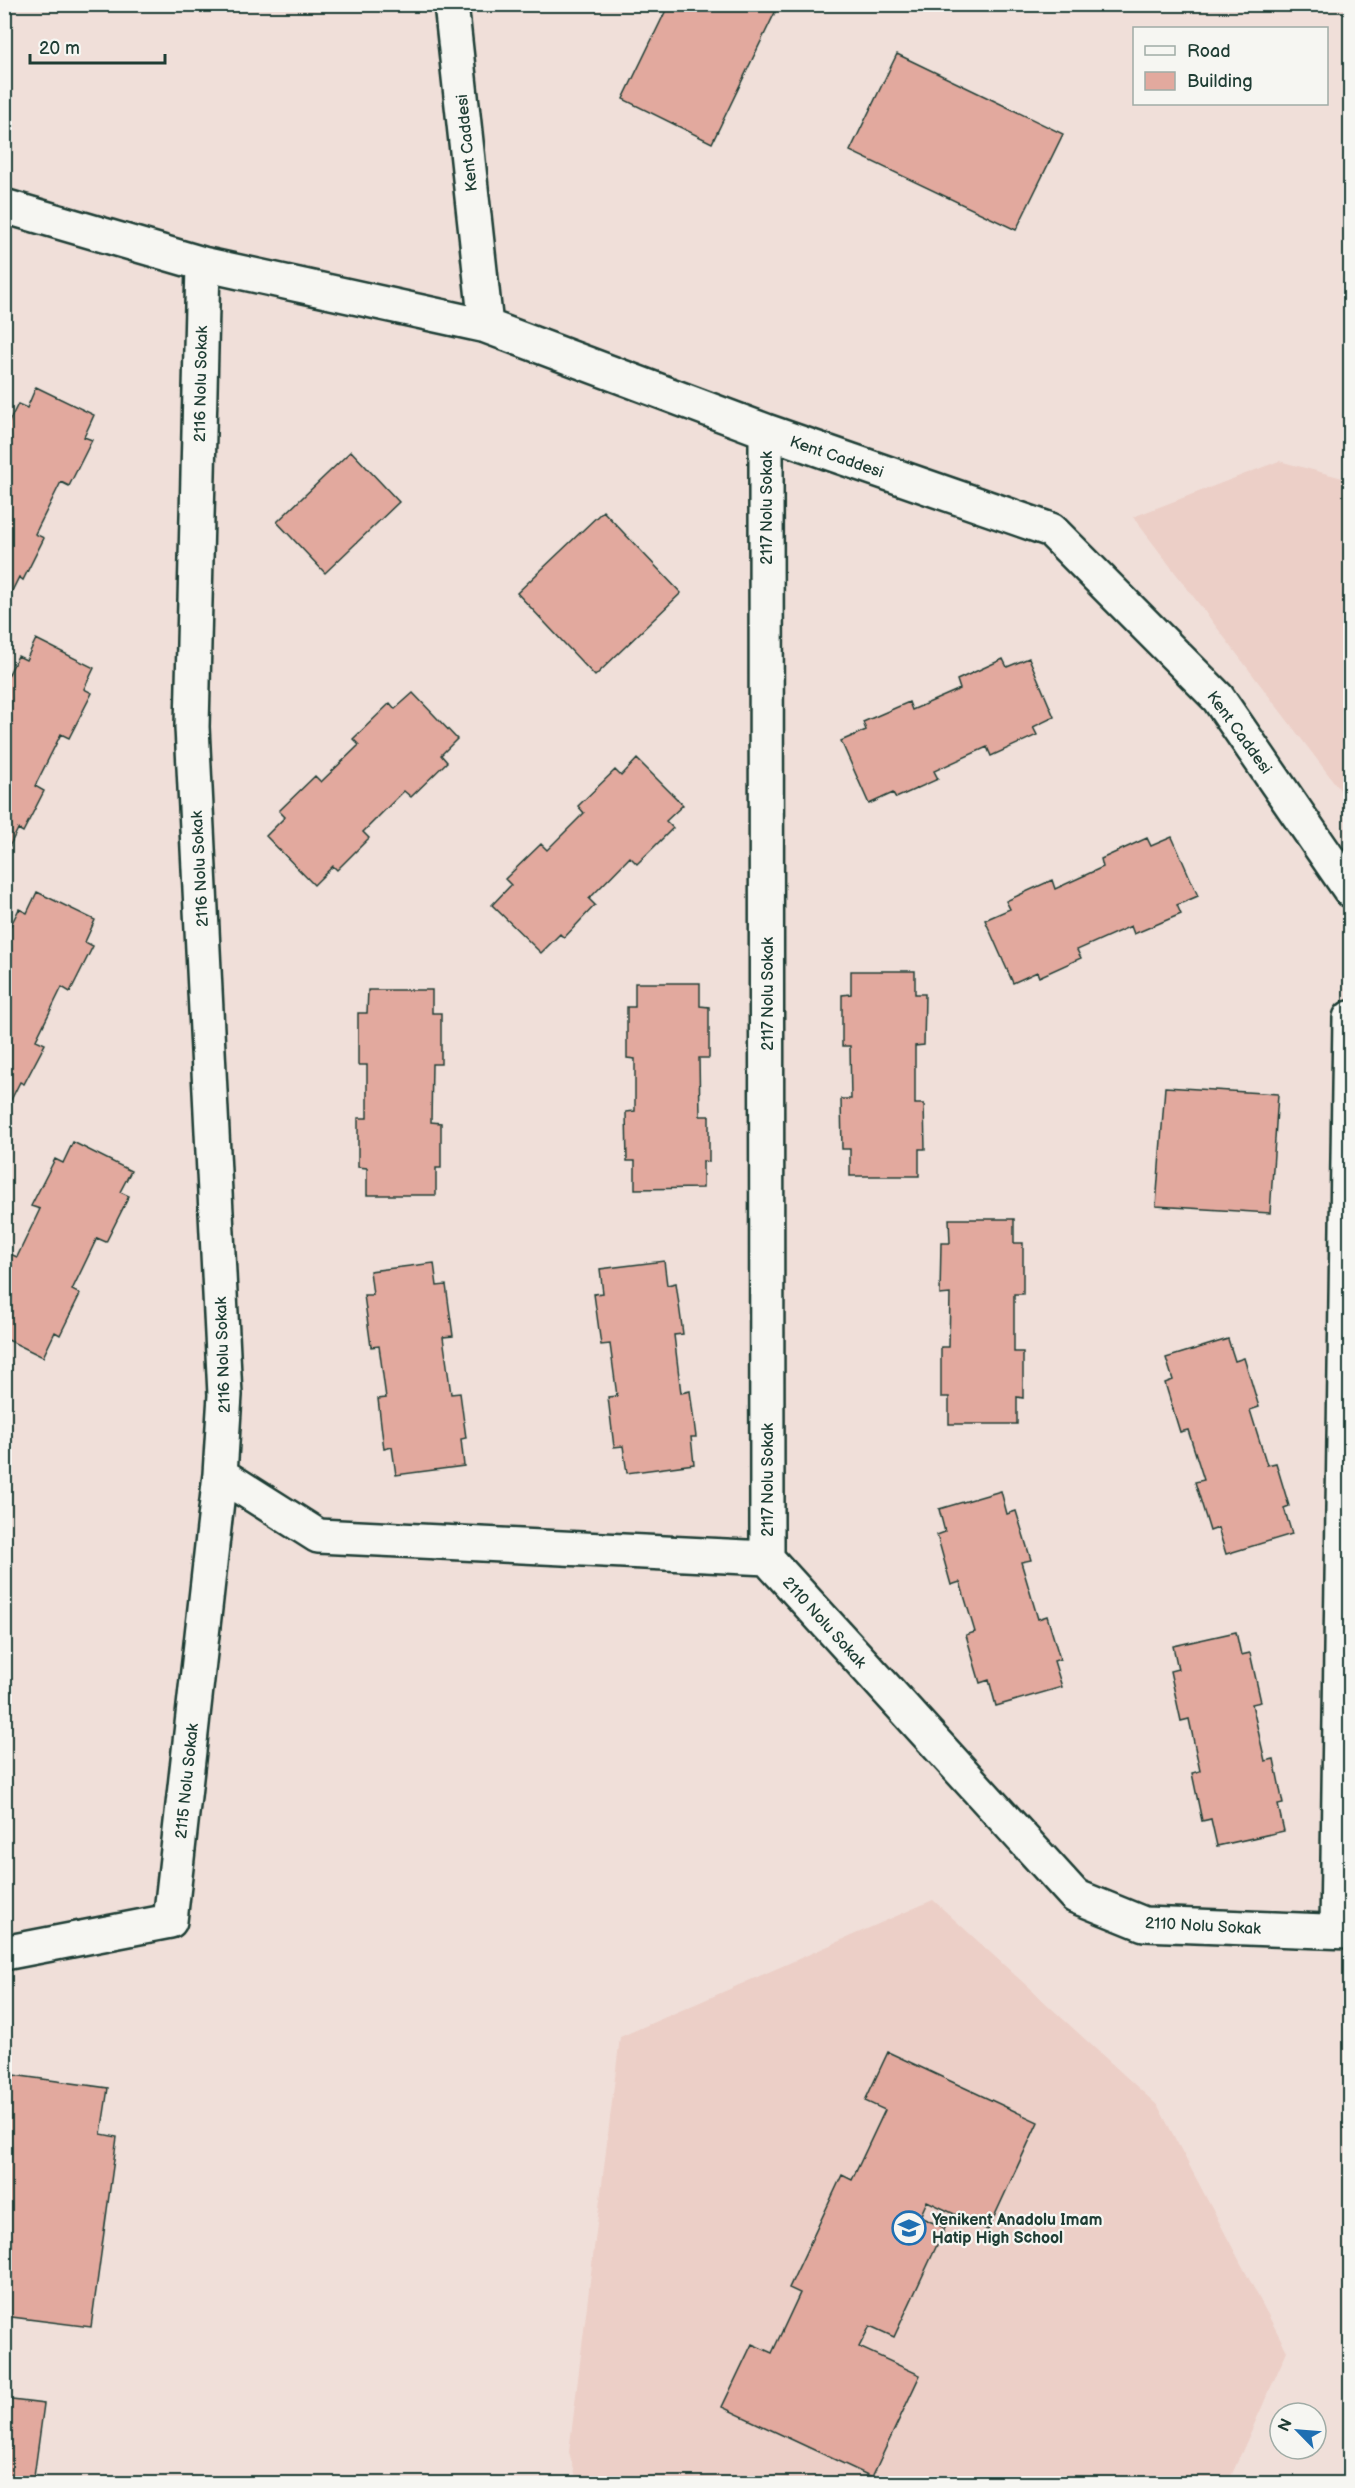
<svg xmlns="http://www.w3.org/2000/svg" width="1355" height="2488" font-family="'Balsamiq Sans',sans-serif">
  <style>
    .built { fill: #eccfc7 }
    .building { fill: #e2a99e; stroke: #1f3d34; stroke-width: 1.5 }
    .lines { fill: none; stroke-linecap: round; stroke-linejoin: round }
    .minor-casing { stroke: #1f3d34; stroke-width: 38 }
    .minor { stroke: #f6f6f2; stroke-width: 33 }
    .labels { text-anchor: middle; stroke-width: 4.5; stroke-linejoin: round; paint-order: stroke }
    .street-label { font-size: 16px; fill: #1f3d34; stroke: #f6f6f2 }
    .poi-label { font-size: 16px; font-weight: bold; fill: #1f3d34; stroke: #f6f6f2; text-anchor: start }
  </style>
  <rect width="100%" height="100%" fill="#f0dfd9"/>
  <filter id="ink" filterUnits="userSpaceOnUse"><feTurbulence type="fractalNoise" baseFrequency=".0167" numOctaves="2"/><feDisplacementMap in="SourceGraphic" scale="12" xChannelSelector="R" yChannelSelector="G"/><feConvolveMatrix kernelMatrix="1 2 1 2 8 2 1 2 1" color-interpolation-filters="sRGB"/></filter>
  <g filter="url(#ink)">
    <path class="built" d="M1279 461 1350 480V803L1133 517Z
      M933 1900 1158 2106 1287 2351 1228 2483 578 2484 569 2452 620 2037Z"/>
    <path class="building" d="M669 4H779L712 143 623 99Z
      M897 54 1063 134 1016 230 850 151Z
      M36 387 94 415 84 437 92 440 69 486 61 482 35 534 44 538 23 580 19 577 7 601 4 600V432L18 404 27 408Z
      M351 451 399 502 325 573 277 522Z
      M603 511 681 593 595 676 517 593Z
      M36 639 94 668 84 689 92 693 69 738 61 734 35 786 44 791 23 832 18 829 6 853 4 852V684L18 656 26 660Z
      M1029 658 1054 717 1033 727 1037 735 991 756 987 747 934 771 938 779 896 798 893 793 869 804 841 741 866 730 863 722 909 702 912 710 960 689 957 680 1003 659 1007 667Z
      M413 693 457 739 441 755 447 762 411 797 404 791 363 832 369 838 337 870 333 866 314 885 266 836 285 817 279 811 315 776 321 782 359 745 353 739 390 703 395 709Z
      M637 759 683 805 666 821 673 828 637 864 630 857 589 899 595 905 564 938 560 934 541 953 492 905 511 885 505 879 541 844 547 850 584 813 578 806 615 770 621 776Z
      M1172 837 1198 896 1177 905 1181 914 1134 934 1131 926 1077 950 1081 958 1039 977 1037 972 1013 983 985 920 1010 909 1006 901 1052 880 1055 889 1103 867 1101 859 1147 838 1151 846Z
      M37 892 95 920 85 942 93 946 70 992 62 987 36 1040 45 1044 24 1084 20 1082 8 1106 4 1105V939L19 909 27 913Z
      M851 971H915V994H925L924 1045 915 1046V1104H924L925 1149H919V1176H850V1149H842L841 1099H851L850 1046H842V995L851 994Z
      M635 983H700V1006L709 1007V1058H699L700 1116H709V1162L703 1161V1188L635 1189V1161H627L626 1112 635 1111V1059L627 1058V1007H635Z
      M368 990H432V1013H441V1064H432L431 1122 441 1123V1168H436V1195H367V1168L358 1167V1118H367V1065H358V1013H367Z
      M1165 1087 1278 1094 1270 1213 1156 1206Z
      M73 1142 131 1171 120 1192 129 1196 106 1242 97 1238 72 1290 80 1294 60 1335 55 1332 43 1357 4 1338V1261L8 1253 17 1257 40 1209 31 1206 55 1159 63 1163Z
      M949 1219H1014V1243H1023V1294H1014V1352H1023V1398L1017 1397V1424H949V1397H941V1347H949L950 1294 940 1295 941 1243H950Z
      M664 1261 667 1285 676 1283 683 1334 674 1335 681 1393 690 1391 696 1437H691L694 1464 627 1473 623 1446 614 1447 608 1397 617 1396 610 1344 601 1345 594 1294 603 1293 600 1269Z
      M434 1263 437 1286 446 1285 453 1336 443 1337 451 1394 460 1393 466 1438 461 1439 464 1466 396 1475 392 1447 384 1449 378 1399 386 1398 379 1346 371 1347 364 1295H373L370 1271Z
      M1228 1339 1235 1361 1244 1358 1259 1407 1250 1410 1267 1465 1276 1463 1289 1506 1284 1508 1292 1534 1226 1554 1218 1528 1210 1531 1195 1482 1204 1480 1188 1430 1180 1432 1165 1383 1173 1380 1166 1358Z
      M1001 1491 1007 1514 1016 1511 1031 1560 1021 1562 1038 1619 1047 1616 1060 1659 1054 1661 1062 1687 996 1706 989 1680 980 1683 966 1635 975 1632 960 1582 951 1585 937 1535 945 1532 939 1509Z
      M1236 1632 1241 1655 1250 1653 1261 1702 1252 1704 1265 1761 1274 1759 1283 1804 1278 1805 1284 1831 1217 1846 1211 1819 1202 1821 1192 1773 1200 1771 1189 1719 1181 1721 1170 1671 1178 1669 1173 1646Z
      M888 2052 1038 2122 988 2230 927 2201 920 2217 945 2228 894 2337 870 2326 859 2347 920 2375 872 2477 722 2407 752 2344 772 2353 800 2293 789 2288 842 2175 852 2180 885 2110 865 2101Z
      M13 2075 108 2088 101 2134 117 2137 91 2327 4 2316V2106H8Z
      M4 2399 44 2404 33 2484H4Z"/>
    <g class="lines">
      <defs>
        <path id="minor" d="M451 4 486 326 766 431 1051 530 1218 698 1350 890
          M4 206 203 264 486 326
          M766 431 767 1558
          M220 1474 318 1536 767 1558 1075 1896 1144 1924 1350 1932
          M1337 1930 1350 1018
          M4 1953 170 1921 220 1474 225 1395 192 727 203 264"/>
      </defs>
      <use href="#minor" class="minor-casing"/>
      <use href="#minor" class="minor"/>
    </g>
  </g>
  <defs>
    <symbol id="school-ring" viewBox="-11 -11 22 22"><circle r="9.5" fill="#f6f6f2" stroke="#1f6fb2" stroke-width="1.5"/><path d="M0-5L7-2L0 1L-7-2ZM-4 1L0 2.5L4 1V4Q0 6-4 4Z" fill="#1f6fb2"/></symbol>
  </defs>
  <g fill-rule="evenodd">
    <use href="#school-ring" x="890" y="2209" width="38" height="38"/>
  </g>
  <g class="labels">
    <g class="street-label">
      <text transform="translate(466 143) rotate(-96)" y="6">Kent Caddesi</text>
      <text transform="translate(200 384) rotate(-89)" y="6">2116 Nolu Sokak</text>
      <text transform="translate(837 456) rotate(19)" y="6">Kent Caddesi</text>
      <text transform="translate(766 508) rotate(-90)" y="6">2117 Nolu Sokak</text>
      <text transform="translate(1240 732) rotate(54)" y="6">Kent Caddesi</text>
      <text transform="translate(199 869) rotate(-93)" y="6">2116 Nolu Sokak</text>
      <text transform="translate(767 994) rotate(-90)" y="6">2117 Nolu Sokak</text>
      <text transform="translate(222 1355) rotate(-92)" y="6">2116 Nolu Sokak</text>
      <text transform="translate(767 1480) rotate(-90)" y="6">2117 Nolu Sokak</text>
      <text transform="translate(825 1622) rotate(48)" y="6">2110 Nolu Sokak</text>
      <text transform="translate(186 1781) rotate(-84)" y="6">2115 Nolu Sokak</text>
      <text transform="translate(1203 1925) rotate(3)" y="6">2110 Nolu Sokak</text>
    </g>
    <g class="poi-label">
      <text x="932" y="2225">Yenikent Anadolu Imam<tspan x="932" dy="18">Hatip High School</tspan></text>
    </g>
  </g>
  <rect width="1355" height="2488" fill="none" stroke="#f6f6f2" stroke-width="24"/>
  <rect x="12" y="12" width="1331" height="2464" fill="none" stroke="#1f3d34" stroke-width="2" filter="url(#ink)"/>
  <rect x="1133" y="27" width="195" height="78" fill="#f6f6f2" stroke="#a0aca6" stroke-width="1.5"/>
  <rect x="1145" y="46" width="30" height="9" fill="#f6f6f2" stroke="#a0aca6" stroke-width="1.5"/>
  <text x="1187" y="57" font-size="18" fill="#1f3d34">Road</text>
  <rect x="1145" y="72" width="30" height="18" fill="#e2a99e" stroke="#a0aca6" stroke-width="1.5"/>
  <text x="1187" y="87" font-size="18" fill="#1f3d34">Building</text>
  <g transform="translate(1298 2431) rotate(295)"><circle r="28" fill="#f6f6f2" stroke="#a0aca6" stroke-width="1.5"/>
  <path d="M0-4.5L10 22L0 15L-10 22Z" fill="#1f6fb2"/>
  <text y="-9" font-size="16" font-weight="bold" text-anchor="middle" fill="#1f3d34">N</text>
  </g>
  <path d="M30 54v9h135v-9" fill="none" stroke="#1f3d34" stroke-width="3"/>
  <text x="39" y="54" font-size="18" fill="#1f3d34" stroke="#f6f6f2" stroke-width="4.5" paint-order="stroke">20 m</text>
</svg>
